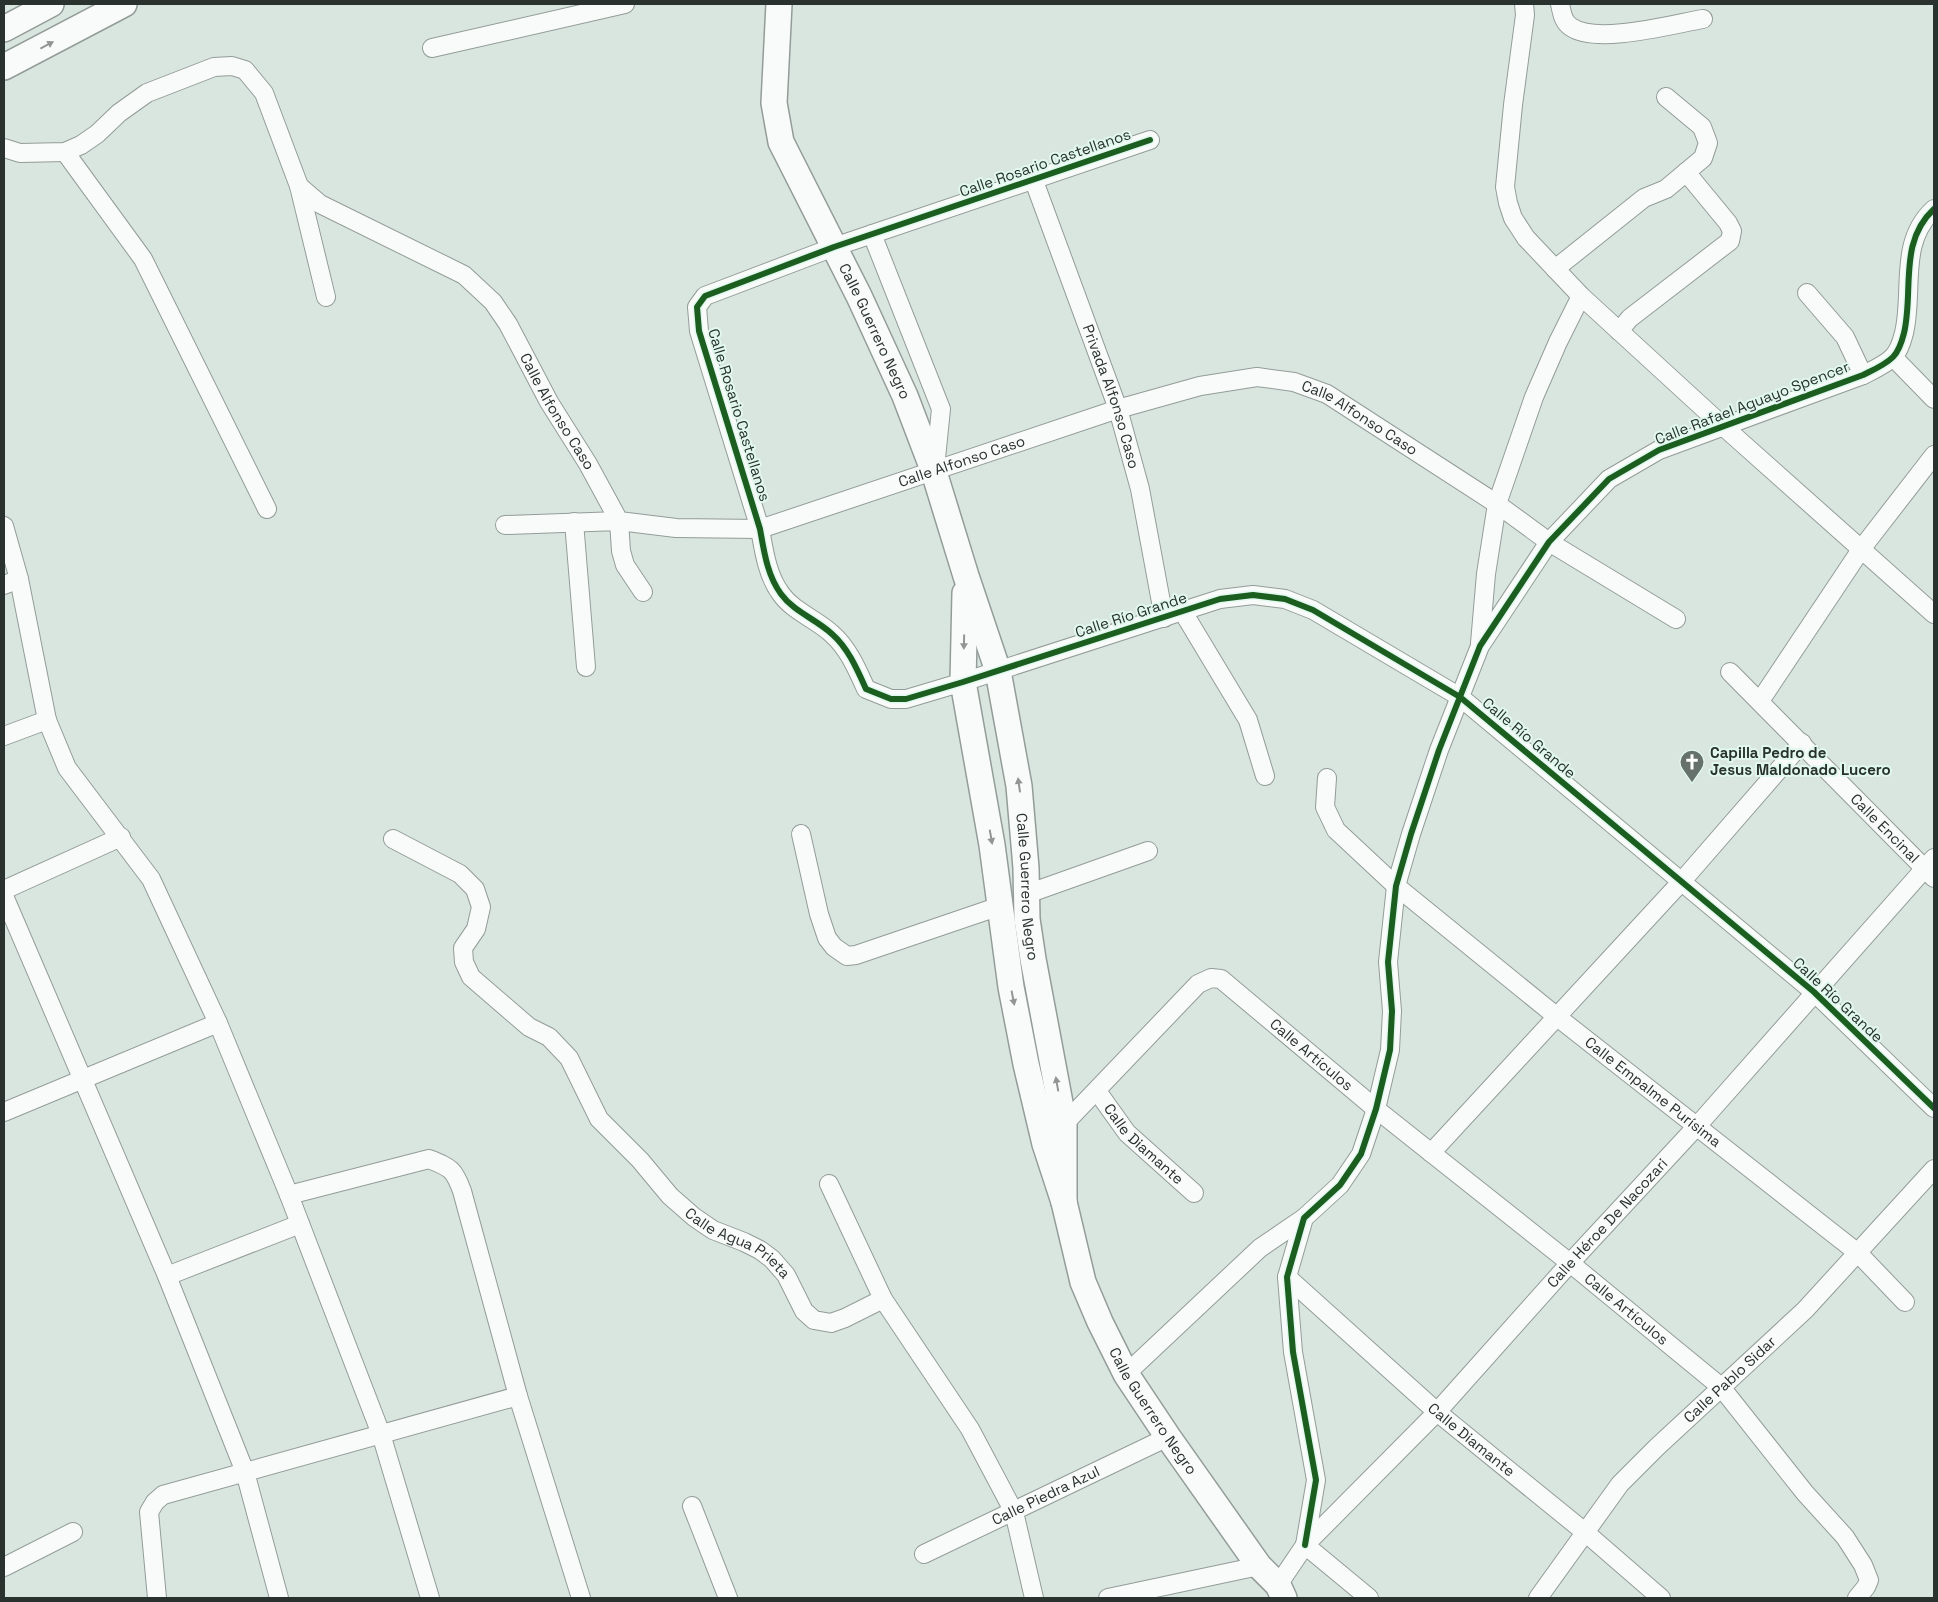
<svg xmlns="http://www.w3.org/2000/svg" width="1938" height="1602" font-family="'Space Grotesk',sans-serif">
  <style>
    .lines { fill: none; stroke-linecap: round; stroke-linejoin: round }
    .street-casing { stroke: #939c98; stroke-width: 20 }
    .secondary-casing { stroke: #939c98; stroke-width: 28 }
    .street { stroke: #f9fbfa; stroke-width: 18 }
    .secondary { stroke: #f9fbfa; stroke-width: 25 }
    .cycleway-casing { stroke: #e1f8ee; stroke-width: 9 }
    .cycleway { stroke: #1b5e20; stroke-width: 6 }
    .oneway { fill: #919694 }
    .labels { text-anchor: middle; stroke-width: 4; stroke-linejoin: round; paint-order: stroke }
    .street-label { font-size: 15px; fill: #29322e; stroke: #e1f8ee }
    .poi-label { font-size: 15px; font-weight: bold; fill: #29322e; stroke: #e1f8ee; text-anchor: start }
  </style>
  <rect width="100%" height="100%" fill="#d9e6e0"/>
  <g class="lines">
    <defs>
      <g id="street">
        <path d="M1524 4 1525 15 1513 105 1505 187 1508 203 1513 218 1526 238 1581 296 1724 427 1934 614"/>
        <path d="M1560 4C1562 13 1563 22 1571 27 1597 45 1673 24 1703 19"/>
        <path d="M432 48 625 4"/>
        <path d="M1150 140 834 247 705 296 697 307 699 331 760 529C764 551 767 575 781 594 794 612 816 619 832 634 848 648 857 669 866 689L891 699H906L963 682 1220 599 1253 595 1285 599 1313 610 1460 697 1814 992 1934 1108"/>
        <path id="s1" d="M4 148 20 153 65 152 81 145 97 134 119 113 147 93 214 67 232 66 245 70 264 93 299 186 320 204 464 275 493 302 508 324 549 402 588 464 619 521 676 528 760 529 1118 409 1200 386 1257 377 1294 382 1327 394 1497 504 1549 542 1676 619"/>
        <path d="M65 152 143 259 267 509"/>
        <path id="s2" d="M1034 181 1118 409 1140 489 1164 618"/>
        <path d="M299 186 326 297"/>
        <path d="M872 234 941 409 935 468"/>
        <path d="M1555 269 1644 198 1666 189 1703 158 1708 143 1702 127 1666 97"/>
        <path d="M1807 293 1845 337 1863 375"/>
        <path d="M1619 331 1630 318 1730 241 1732 231 1728 223 1686 172"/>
        <path d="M1893 357 1934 399"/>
        <path d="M574 522 586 667"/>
        <path d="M505 525 619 521 621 551 625 565 643 592"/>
        <path d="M4 526 19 579 47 720 67 768 151 879 218 1023 289 1195 381 1434 430 1598"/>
        <path d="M4 585 19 579"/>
        <path d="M1183 612 1248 720 1265 776"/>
        <path d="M1480 643 1486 574 1497 504 1534 397 1558 342 1581 296"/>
        <path id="s3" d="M1730 672 1934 878"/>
        <path d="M1760 701 1862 548 1934 455"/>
        <path d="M4 736 47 720"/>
        <path id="s4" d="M1327 778 1325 807 1336 830 1396 886 1556 1016 1858 1253 1905 1302"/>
        <path d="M801 834 819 914 827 938 834 947 847 956 856 955 1000 906"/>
        <path id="s5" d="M393 839 460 874 475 889 481 907 476 929 463 948 464 962 471 977 529 1027 549 1037 569 1058 599 1119 640 1160 670 1196 694 1217 713 1230 744 1242 760 1250 772 1259 786 1275 804 1311 814 1320 831 1323 845 1318 883 1299"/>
        <path d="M4 890 121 837"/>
        <path d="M1027 894 1148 851"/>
        <path d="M4 896 167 1276 245 1472 279 1598"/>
        <path id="s6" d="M1097 1091 1127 1133 1194 1193"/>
        <path d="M4 1112 218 1023"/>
        <path id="s7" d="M1064 1124 1198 984 1211 978 1221 979 1376 1109 1570 1263 1721 1387 1805 1493 1845 1537 1863 1565 1869 1580 1866 1587 1857 1598"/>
        <path d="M1431 1153 1682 881 1802 743"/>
        <path d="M829 1184 883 1299 970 1429 1014 1512 1034 1598"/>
        <path d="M289 1195 429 1159C451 1168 454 1169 462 1191L518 1396 581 1598"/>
        <path d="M167 1276 300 1224"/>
        <path id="s8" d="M1287 1277 1437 1412 1586 1533 1661 1598"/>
        <path d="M1126 1374 1260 1248 1304 1218"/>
        <path d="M692 1506 728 1598"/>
        <path d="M1305 1545 1316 1480 1293 1352 1287 1277 1304 1218 1340 1185 1361 1154 1376 1109 1390 1050 1392 1011 1388 962 1396 886 1411 834 1439 750 1480 646 1549 542 1609 479 1659 450 1863 375C1873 370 1885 365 1893 357 1899 351 1902 341 1904 333 1914 291 1898 242 1934 209"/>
        <path d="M1305 1545 1369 1598"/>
        <path id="s9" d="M924 1554 1168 1437"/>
        <path d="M4 1567 73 1532"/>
        <path id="s10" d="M1278 1585 1305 1545 1437 1412 1570 1263 1697 1126 1934 858"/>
        <path d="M157 1598 149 1512 155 1502 163 1495 518 1396"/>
        <path d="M1108 1598 1259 1566"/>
        <path id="s11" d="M1538 1598 1620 1484 1657 1447 1805 1310 1934 1169"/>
      </g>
      <g id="secondary">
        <path id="s12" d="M779 4 774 103 781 142 859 296 905 396 934 472 966 576 998 671 1019 786 1026 868 1027 919 1033 959 1064 1124V1202"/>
        <path d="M4 29 51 4"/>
        <path d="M4 67 124 4"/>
        <path id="s13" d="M965 593 963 682 992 845 1011 987 1026 1064 1045 1144 1064 1202 1083 1282 1100 1322 1126 1374 1168 1437 1259 1566 1278 1585 1284 1598"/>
      </g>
    </defs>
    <use href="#street" class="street-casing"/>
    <use href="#secondary" class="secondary-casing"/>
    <use href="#street" class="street"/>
    <use href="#secondary" class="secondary"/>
    <defs>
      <path id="cycleway" d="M1150 140 834 247 705 296 697 307 699 331 760 529C764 551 767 575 781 594 794 612 816 619 832 634 848 648 857 669 866 689L891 699H906L963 682 1220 599 1253 595 1285 599 1313 610 1460 697 1814 992 1934 1108
        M1305 1545 1316 1480 1293 1352 1287 1277 1304 1218 1340 1185 1361 1154 1376 1109 1390 1050 1392 1011 1388 962 1396 886 1411 834 1439 750 1480 646 1549 542 1609 479 1659 450 1863 375C1873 370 1885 365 1893 357 1899 351 1902 341 1904 333 1914 291 1898 242 1934 209"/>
    </defs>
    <use href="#cycleway" class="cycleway-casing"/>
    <use href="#cycleway" class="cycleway"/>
  </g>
  <defs><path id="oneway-solid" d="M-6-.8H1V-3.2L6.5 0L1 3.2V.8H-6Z" transform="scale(1.25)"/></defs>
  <g class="oneway">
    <use href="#oneway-solid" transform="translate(47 45) rotate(-28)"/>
    <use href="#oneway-solid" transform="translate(964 642) rotate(91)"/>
    <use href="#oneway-solid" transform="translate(1019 785) rotate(-98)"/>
    <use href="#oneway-solid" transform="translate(991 837) rotate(80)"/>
    <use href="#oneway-solid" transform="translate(1013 998) rotate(79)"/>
    <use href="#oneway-solid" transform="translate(1057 1084) rotate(-100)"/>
  </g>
  <defs>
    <symbol id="church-pin" viewBox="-11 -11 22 30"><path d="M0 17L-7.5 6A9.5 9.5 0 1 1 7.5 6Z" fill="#67716c" stroke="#e1f8ee"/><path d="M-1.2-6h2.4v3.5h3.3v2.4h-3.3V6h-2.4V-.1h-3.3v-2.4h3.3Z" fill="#fff"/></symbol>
  </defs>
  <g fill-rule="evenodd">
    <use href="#church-pin" x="1678" y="748" width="28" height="38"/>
  </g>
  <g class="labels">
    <g class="street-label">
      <text transform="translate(1045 163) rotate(-19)" y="5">Calle Rosario Castellanos</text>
      <text dy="5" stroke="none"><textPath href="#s12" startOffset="350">Calle Guerrero Negro</textPath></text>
      <text dy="5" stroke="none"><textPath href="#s2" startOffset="229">Privada Alfonso Caso</textPath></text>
      <text transform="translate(1752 403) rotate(-21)" y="5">Calle Rafael Aguayo Spencer</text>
      <text dy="5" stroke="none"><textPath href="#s1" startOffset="751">Calle Alfonso Caso</textPath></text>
      <text transform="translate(739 415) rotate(73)" y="5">Calle Rosario Castellanos</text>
      <text dy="5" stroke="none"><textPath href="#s1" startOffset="1651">Calle Alfonso Caso</textPath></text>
      <text dy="5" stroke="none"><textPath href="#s1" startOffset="1231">Calle Alfonso Caso</textPath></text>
      <text transform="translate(1131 615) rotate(-18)" y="5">Calle Río Grande</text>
      <text transform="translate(1529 738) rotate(40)" y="5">Calle Río Grande</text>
      <text dy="5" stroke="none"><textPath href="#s3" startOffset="220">Calle Encinal</textPath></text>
      <text dy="5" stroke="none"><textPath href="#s12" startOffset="930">Calle Guerrero Negro</textPath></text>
      <text transform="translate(1838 1000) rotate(43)" y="5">Calle Río Grande</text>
      <text dy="5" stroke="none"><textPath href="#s7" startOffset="336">Calle Artículos</textPath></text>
      <text dy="5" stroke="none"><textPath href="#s4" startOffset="466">Calle Empalme Purísima</textPath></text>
      <text dy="5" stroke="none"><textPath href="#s6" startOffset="71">Calle Diamante</textPath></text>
      <text dy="5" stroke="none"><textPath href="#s10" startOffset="490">Calle Héroe De Nacozari</textPath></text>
      <text dy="5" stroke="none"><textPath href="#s5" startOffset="576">Calle Agua Prieta</textPath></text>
      <text dy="5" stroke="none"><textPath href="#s7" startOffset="741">Calle Artículos</textPath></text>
      <text dy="5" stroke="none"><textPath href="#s11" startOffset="292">Calle Pablo Sidar</textPath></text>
      <text dy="5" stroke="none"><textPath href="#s13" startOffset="849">Calle Guerrero Negro</textPath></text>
      <text dy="5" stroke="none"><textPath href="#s8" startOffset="246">Calle Diamante</textPath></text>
      <text dy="5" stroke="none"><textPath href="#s9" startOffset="135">Calle Piedra Azul</textPath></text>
    </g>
    <g class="poi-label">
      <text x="1710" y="758">Capilla Pedro de<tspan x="1710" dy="17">Jesus Maldonado Lucero</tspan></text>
    </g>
  </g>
  <rect width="1938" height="1602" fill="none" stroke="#29322e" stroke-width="10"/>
</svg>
